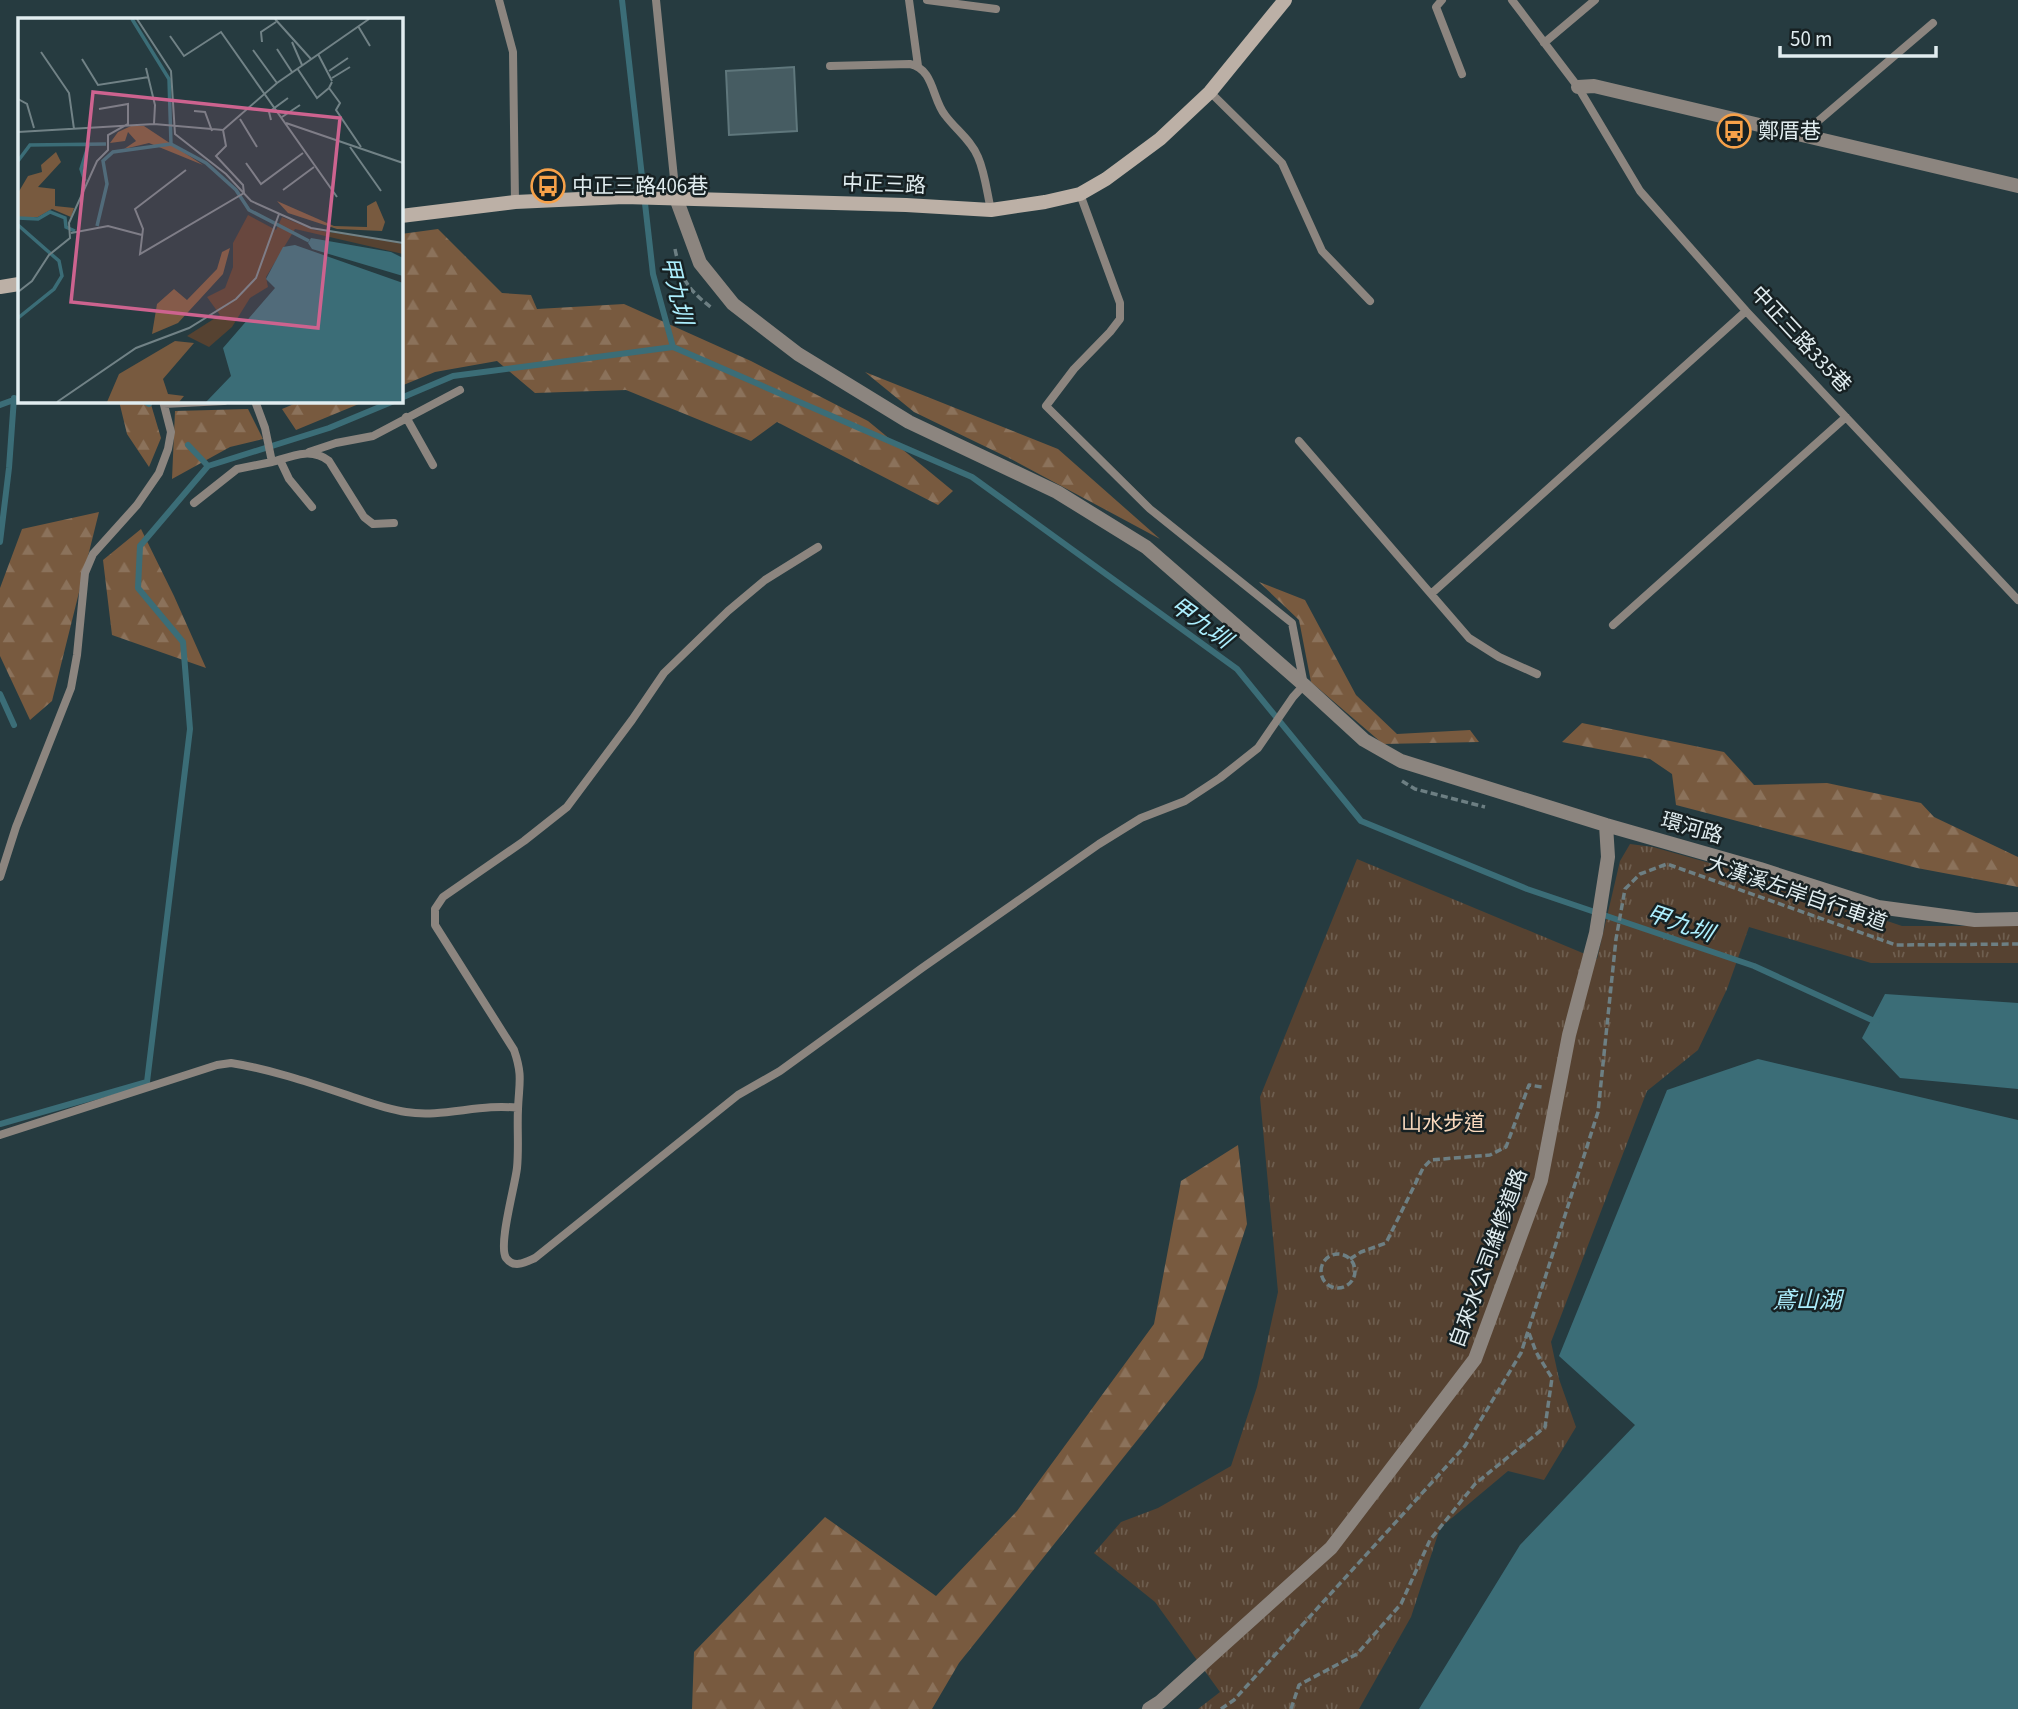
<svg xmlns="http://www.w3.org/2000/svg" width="2018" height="1709" font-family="'Source Sans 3','Noto Sans TC',sans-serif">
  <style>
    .forest { fill: url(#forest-firs) }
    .park { fill: url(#park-tufts) }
    .water { fill: #3b6d77 }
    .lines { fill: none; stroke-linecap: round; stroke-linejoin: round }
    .stream { stroke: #3b6d77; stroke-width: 6 }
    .building { fill: #465c62; stroke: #5f777c; stroke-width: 2 }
    .path { stroke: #6d7f83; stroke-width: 3.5; stroke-dasharray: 7 3.5; stroke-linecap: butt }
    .lane { stroke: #8c857f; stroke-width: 8 }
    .street { stroke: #8c857f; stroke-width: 14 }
    .secondary { stroke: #bcb0a6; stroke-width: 14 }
    .labels { text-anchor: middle; stroke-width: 5; stroke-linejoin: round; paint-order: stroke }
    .poi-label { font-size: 21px; fill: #e1edf0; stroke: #172123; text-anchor: start }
    .street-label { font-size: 21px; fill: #e1edf0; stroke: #172123 }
    .park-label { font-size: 21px; fill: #f9d9bd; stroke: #172123 }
    .water-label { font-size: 23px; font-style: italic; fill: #aceefd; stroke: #172123 }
    .inset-river { fill: none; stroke: #3b6d77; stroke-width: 3.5 }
    .inset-road { fill: none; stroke: #718286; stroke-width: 2 }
    .view { fill: #cd638f; fill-opacity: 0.15; stroke: #cd638f; stroke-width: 3.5 }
    .inset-edge { fill: none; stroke: #e1edf0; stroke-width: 3.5 }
  </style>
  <defs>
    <pattern id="forest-firs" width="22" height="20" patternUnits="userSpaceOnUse" patternTransform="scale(1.75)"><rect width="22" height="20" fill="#785a3f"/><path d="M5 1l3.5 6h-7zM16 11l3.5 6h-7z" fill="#8b725b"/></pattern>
    <pattern id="park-tufts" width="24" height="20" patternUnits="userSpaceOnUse" patternTransform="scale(1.75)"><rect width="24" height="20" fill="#564231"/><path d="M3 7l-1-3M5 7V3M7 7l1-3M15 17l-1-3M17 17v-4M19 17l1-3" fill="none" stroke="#6e5e4f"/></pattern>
  </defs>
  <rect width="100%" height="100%" fill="#263b40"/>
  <path class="forest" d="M438 229 502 293 531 295 537 309 624 304 751 361 868 421 953 491 938 505 777 422 751 441 626 390 535 393 497 361 435 372 401 386V234Z
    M865 372 1058 449 1160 539 1011 459 914 412Z
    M119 401H150L161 438 149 467 127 434Z
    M301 401H366L296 430 282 409Z
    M248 409 263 439 230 447 172 479 175 411Z
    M99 512 52 701 30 720 0 656V588L22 529Z
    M141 529 174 596 206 668 112 635 103 560Z
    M1259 582 1305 600 1356 695 1397 734 1470 730 1479 742 1383 744 1311 682 1299 620Z
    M1582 723 1724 752 1754 785 1827 783 1921 803 1934 817 2018 857V887L1917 868 1676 805 1672 774 1650 759 1562 742Z
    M1238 1145 1247 1224 1203 1358 959 1663 932 1709H692L694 1652 825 1517 936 1596 1017 1511 1154 1324 1181 1181Z"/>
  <path class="park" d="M1630 844 1653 847 1745 873 1902 926H2018V963H1871L1749 927 1727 989 1698 1050 1647 1091 1551 1342 1559 1379 1576 1427 1544 1480 1508 1471 1440 1528 1411 1617 1359 1709H1198L1220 1692 1155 1602 1094 1553 1121 1522 1158 1508 1231 1466 1257 1387 1278 1292 1260 1097 1357 859 1597 959 1620 861Z"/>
  <path class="water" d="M1885 994 2018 1003V1089L1900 1078 1862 1038Z
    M1758 1059 2018 1120V1709H1419L1520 1545 1635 1425 1559 1356 1667 1090Z"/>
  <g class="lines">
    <path class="stream" d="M622 0 653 274 673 347 972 477 1237 669 1361 821 1527 889 1754 966 1872 1020H1877
      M401 398 453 376 673 347
      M145 401 149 404
      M0 405 19 398
      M188 445 208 466
      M0 542 9 468 14 398
      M0 694 14 725
      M0 1124 147 1082 190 729 183 642 138 588 140 546 208 466 329 428 394 401"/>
  </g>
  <path class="building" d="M794 67 797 131 729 135 726 71Z"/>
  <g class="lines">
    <path class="path" d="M675 249C681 279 688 290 712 308
      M1402 781 1415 789 1485 807
      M1321 1271a17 17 0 1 1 34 0a17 17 0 1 1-34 0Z
      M1350 1259 1361 1252 1386 1243 1423 1168 1431 1160 1490 1155 1506 1147 1529 1085 1542 1087
      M1221 1709 1234 1700 1465 1446 1521 1353 1598 1112 1616 939 1625 889 1640 874 1667 864 1896 945 2018 944
      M1291 1709 1299 1685 1357 1654 1401 1604 1430 1540 1475 1484 1545 1427 1552 1378 1536 1352 1529 1333"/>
    <path class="lane" d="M499 0 513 52 515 202
      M656 0 676 198
      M909 0 918 66
      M927 0 996 9
      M1442 0 1436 7 1462 74
      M1512 0 1578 87 1640 191 1746 311 2018 600
      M1544 43 1595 0
      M830 66 910 64C934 69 932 99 945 115 956 130 971 140 978 157 985 173 987 193 991 210
      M1210 92 1282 163 1322 251 1370 301
      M1803 134 1933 23
      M164 404 224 401
      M406 417 433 465
      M1299 441 1431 594 1746 311
      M309 452 336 443 373 436 460 390
      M280 460 289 479 312 507
      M272 462C292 456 311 447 329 461L364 517 373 524 394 523
      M194 503 237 469 272 462 265 428 255 401
      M818 547 765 580 728 611 664 673 632 720 567 807 524 841 443 897 435 909V925L514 1050C523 1076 519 1083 518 1109 517 1128 519 1148 517 1168 515 1186 498 1245 506 1258 514 1269 526 1262 535 1258L738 1095 780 1071 922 968 1099 844 1141 818 1185 801 1220 778 1258 748 1293 697 1304 685 1292 623 1150 509 1046 406 1074 369 1110 332 1120 319V303L1080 194
      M1431 594 1469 638 1499 657 1537 674
      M1613 625 1846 417
      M0 877 16 827 71 688 77 655 85 573 93 554 137 505 159 473 168 449 171 432 163 401
      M0 1135 217 1065 231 1063C269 1069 308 1082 344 1094 365 1101 385 1109 406 1112 443 1118 481 1103 518 1108"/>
    <path class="street" d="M1578 87 1594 86 2018 186
      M676 198 700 263 733 304 798 354 909 422 1057 492 1146 547 1304 685 1364 740 1401 761 1606 825 1760 869 1878 907 1975 920 2018 919
      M1149 1709 1160 1702 1331 1548 1475 1359 1541 1180 1569 1035 1596 933 1608 857 1606 825"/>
    <path class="secondary" d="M401 216 515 202 624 197 906 205 991 210 1045 202 1080 194 1106 179 1160 139 1210 92 1285 0
      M0 287 19 284"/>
  </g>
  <defs>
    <symbol id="bus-ring" viewBox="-11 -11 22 22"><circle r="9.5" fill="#172123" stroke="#f7a149" stroke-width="1.5"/><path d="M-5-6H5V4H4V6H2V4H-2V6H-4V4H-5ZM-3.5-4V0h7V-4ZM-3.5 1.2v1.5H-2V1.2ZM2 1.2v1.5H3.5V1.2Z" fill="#f7a149"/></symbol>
  </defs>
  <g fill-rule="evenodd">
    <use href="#bus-ring" x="1715" y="112" width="38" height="38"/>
    <use href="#bus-ring" x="529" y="167" width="38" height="38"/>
  </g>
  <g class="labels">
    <g class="poi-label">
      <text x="1758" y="138">鄭厝巷</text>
      <text x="572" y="193">中正三路406巷</text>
    </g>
    <g class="street-label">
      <text transform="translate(884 184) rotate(2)" y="7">中正三路</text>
      <text transform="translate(1801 339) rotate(47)" y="7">中正三路335巷</text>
      <text transform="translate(1692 828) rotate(16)" y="7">環河路</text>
      <text transform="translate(1797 893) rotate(19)" y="7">大漢溪左岸自行車道</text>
      <text transform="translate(1488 1258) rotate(-70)" y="7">自來水公司維修道路</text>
    </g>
    <g class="park-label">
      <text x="1443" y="1130">山水步道</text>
    </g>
    <g class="water-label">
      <text transform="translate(677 290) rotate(77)" y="8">甲九圳</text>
      <text transform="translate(1201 622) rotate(36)" y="8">甲九圳</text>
      <text transform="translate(1680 923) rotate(19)" y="8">甲九圳</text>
      <text x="1807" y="1308">鳶山湖</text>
    </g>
  </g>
  <g transform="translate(18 18)">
    <rect width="385" height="385" fill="#263b40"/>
    <path d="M113 108H126L185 147 131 125 106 131 118 123 110 114 107 123 92 125 100 114ZM38 134 43 144 20 169 37 171V188L56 190 53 199 34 191 20 199H0V175L10 158 24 154 23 147ZM259 183 316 208 349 209V188L358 183 367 204 364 213 319 211 270 195ZM212 230 205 256 160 305 134 316 139 286 156 271 169 282 199 251 204 234ZM157 323 176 325 145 361 150 376 166 378 161 384H89L101 356Z" fill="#785a3f"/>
    <path d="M230 197 258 212 264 199 296 212 376 223 385 227V236L277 211 248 259 250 269 232 280 214 309 191 329 169 318 202 297 189 279 207 270 215 249V225Z" fill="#564231"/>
    <path d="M293 220 373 234 385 240V258L294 231 290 225ZM277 227 385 265V384H188L213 358 205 330 257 270 248 261 265 229Z" fill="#3b6d77"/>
    <path class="inset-river" d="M114 1 151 61 153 126 188 145 218 172 231 192 291 223M0 143 12 127 88 126M67 163 63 151 71 125M0 200 20 201 32 194 47 200 48 209 57 213M0 207 41 243 44 258 36 271 0 300M79 208 89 166 85 143 95 134 153 126"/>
    <path class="inset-road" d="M119 1 153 53 157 116 208 156 233 183 293 210 385 225M257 1 293 41M340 8 352 28M152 18 166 38 203 14 319 179M244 24 243 14 258 4M274 24 284 47M259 31 274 54M235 32 259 65M23 34 51 75 56 111M300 36 314 63M64 41 80 67 131 59M128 50 137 87 136 106M279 50 299 80 311 70M311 53 330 40M314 60 332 49M314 64 311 70 322 85 318 92 343 129M0 81 9 86 16 110M176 93 187 94 194 113M264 99 282 87M222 101 239 129M253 102 251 94 270 80M268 105 385 145M0 114 136 106 205 112 259 65 351 1M332 129 363 173M228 145 243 166 285 135M168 152 117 191 125 211 122 236 226 175 225 167 198 138 208 128 205 112M265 172 296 149M53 215 90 208 124 217M0 274 14 263 31 237 52 220 51 205 79 143 90 132V117L110 106V86L81 91M39 384 118 330 171 310 218 281 238 260 261 196"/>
    <path class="view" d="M75 74 322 100 300 310 53 284Z"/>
    <rect width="385" height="385" class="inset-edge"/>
  </g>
  <path d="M1780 46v10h156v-10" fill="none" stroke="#e1edf0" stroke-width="3.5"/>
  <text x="1790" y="46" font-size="21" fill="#e1edf0" stroke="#172123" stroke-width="5" paint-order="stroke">50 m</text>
</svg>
